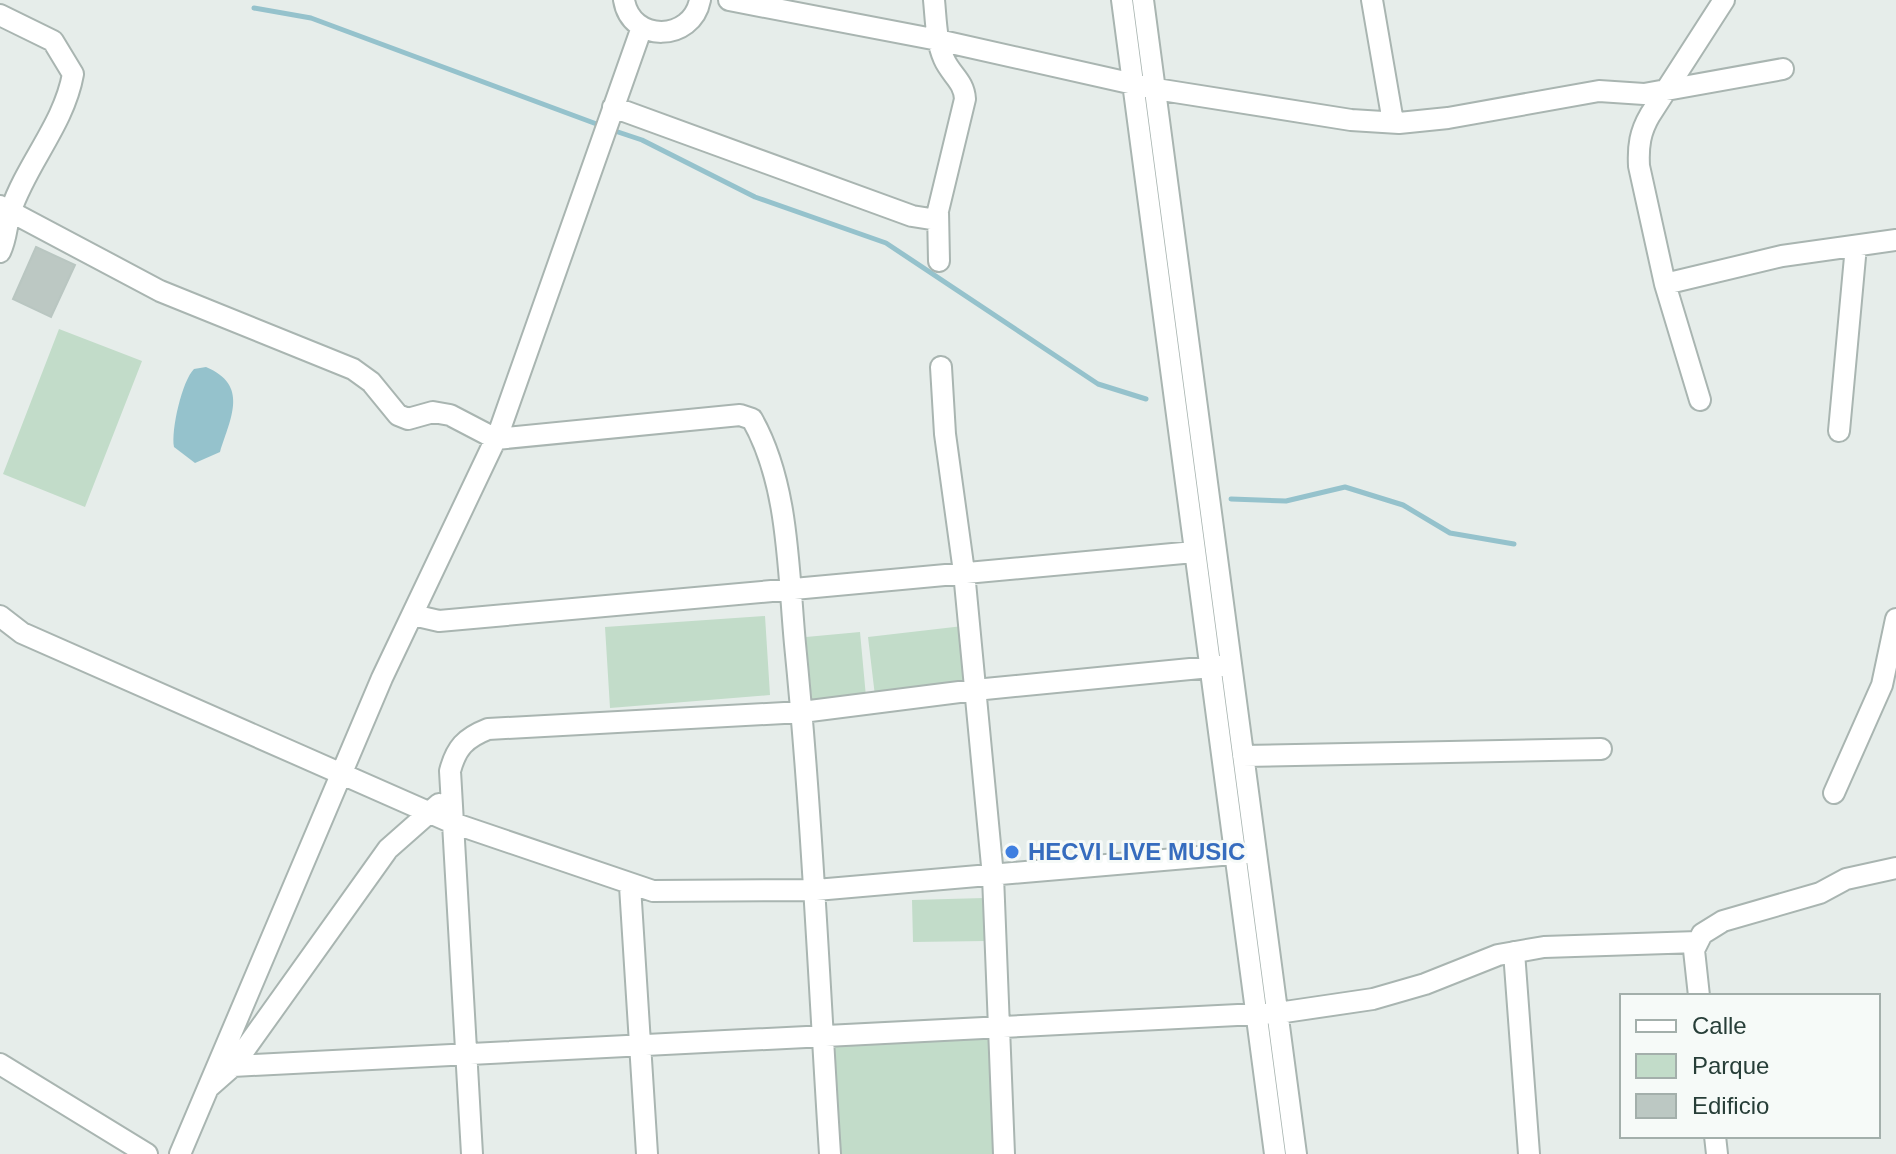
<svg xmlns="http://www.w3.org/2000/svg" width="1896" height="1154" font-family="Arial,sans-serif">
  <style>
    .green { fill: #c2dcc9 }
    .water { fill: #95c2cc }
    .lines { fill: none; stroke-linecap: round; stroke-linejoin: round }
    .stream { stroke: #95c2cc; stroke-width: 5 }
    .building { fill: #bcc8c3; stroke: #b9c6c1; stroke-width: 2 }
    .minor-casing { stroke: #a9b5b1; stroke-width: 24 }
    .minor { stroke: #fff; stroke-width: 20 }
    .shop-dot { fill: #3f7fe0; stroke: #f6faf8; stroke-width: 3 }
    .labels { text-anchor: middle; stroke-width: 6; stroke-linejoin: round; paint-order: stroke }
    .shop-label { font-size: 24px; font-weight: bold; fill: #366cbe; stroke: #f6faf8; text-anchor: start }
  </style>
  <rect width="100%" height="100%" fill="#e6edea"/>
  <path class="green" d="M59 329 142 361 85 507 3 474Z
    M765 616 770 695 610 708 605 627Z
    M963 626 969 685 875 696 868 637Z
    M860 632 866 697 812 702 806 637Z
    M984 898 986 941 913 942 912 900Z
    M990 1039 995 1154H840L835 1045Z"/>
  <path class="water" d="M206 367C249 385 231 417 220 452L195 463 174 447C171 430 182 381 194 369Z"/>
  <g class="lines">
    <path class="stream" d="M254 8 311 18 602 126
      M612 130 642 140 755 197 886 243 1098 384 1146 399
      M1231 499 1286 501 1345 487 1403 505 1450 533 1514 544"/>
  </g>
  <path class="building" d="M36 247 75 265 51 317 13 299Z"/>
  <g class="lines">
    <defs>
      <path id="minor" d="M624 0C631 43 692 42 700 0
        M729 0 938 40 1156 89 1351 120 1399 123 1448 118 1599 91 1644 94 1783 69
        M934 0C936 20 936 41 944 59 951 75 964 81 965 99L938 211 939 261
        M1122 0 1275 1154
        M1143 0 1296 1154
        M1372 0 1393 122
        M0 15 53 41 73 74C64 124 27 163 11 210 6 225 7 238 0 252
        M613 107 912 216 937 220
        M0 206 160 291 353 369 371 382 398 415 408 419 433 412 450 415 496 439 740 415 752 419C789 484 788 570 795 644 812 814 819 984 830 1154
        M1665 284 1782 256 1896 240
        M941 367 945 434 964 572 993 876 1004 1154
        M1700 400 1665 284 1639 166C1638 146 1640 132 1650 115L1724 0
        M1839 431 1856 246
        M413 615 439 621C691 600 942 574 1194 552
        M0 616 22 633 453 823 653 891 816 890 1256 852
        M1243 756 1601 749
        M1834 793 1882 685 1896 619
        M630 886 647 1154
        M1514 952 1529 1154
        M1699 996 1694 950 1702 934 1723 921 1820 893 1846 879 1896 868
        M0 1064 147 1154
        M233 1066 1278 1013 1373 999 1425 984 1498 955 1544 947 1698 942
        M208 1088 382 678 499 432 642 27
        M1715 1136 1717 1154
        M180 1154 208 1088 233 1066 388 849 439 804
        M472 1154 450 771C456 748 465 738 488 729L802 712 975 690 1231 665"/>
    </defs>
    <use href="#minor" class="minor-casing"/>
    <use href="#minor" class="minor"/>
  </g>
  <circle class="shop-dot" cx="1012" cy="852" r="8"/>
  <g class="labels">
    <g class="shop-label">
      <text x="1028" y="860">HECVI LIVE MUSIC</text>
    </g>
  </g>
  <rect x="1620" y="994" width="260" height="144" fill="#f6faf8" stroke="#a3afab" stroke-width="2"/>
  <rect x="1636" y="1020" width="40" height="12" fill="#ffffff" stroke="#a3afab" stroke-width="2"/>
  <text x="1692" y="1034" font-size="24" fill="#273e38">Calle</text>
  <rect x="1636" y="1054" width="40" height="24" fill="#c2dcc9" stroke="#a3afab" stroke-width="2"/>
  <text x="1692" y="1074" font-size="24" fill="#273e38">Parque</text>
  <rect x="1636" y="1094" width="40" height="24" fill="#bcc8c3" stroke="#a3afab" stroke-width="2"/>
  <text x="1692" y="1114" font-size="24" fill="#273e38">Edificio</text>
</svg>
